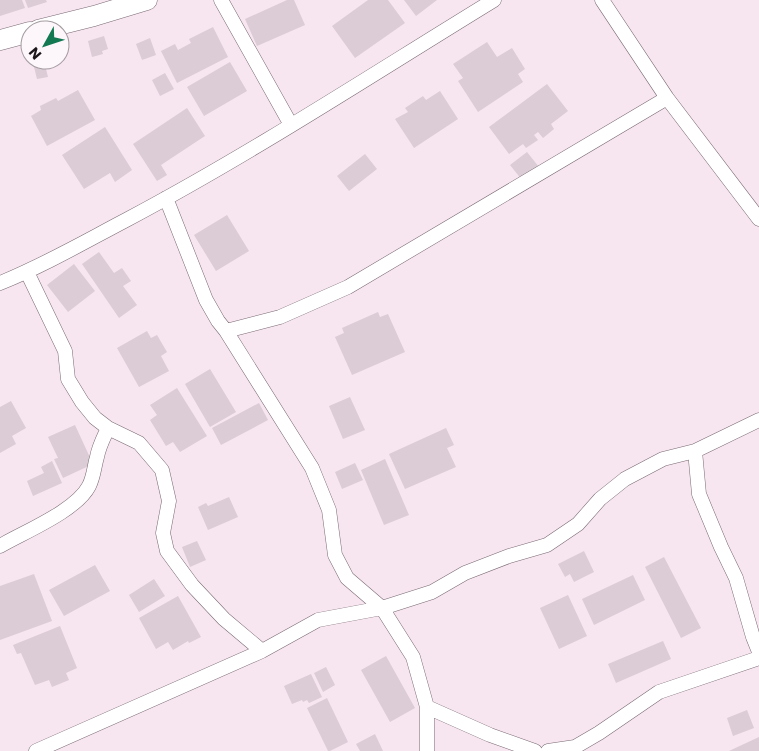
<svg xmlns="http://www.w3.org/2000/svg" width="759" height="751" font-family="Poppins,sans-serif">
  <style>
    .building { fill: #dcccd6 }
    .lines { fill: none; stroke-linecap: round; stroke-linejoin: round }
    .minor-casing { stroke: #796a73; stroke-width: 15 }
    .secondary-casing { stroke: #796a73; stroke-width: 21 }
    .minor { stroke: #fff; stroke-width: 14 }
    .secondary { stroke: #fff; stroke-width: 20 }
  </style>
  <rect width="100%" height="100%" fill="#f7e5f0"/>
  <path class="building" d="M0 0H22L25 8 0 16Z
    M25 0H46L47 2 28 8Z
    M287 0H294L305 25 257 46 245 19Z
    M368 0H388L405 23 355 58 332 26Z
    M404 0H437L416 16Z
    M213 27 228 57 177 83 161 51 175 44 178 50 191 43 189 39Z
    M104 36 108 49 102 51 103 54 92 57 88 41Z
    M150 38 156 55 142 60 136 44Z
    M487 42 497 57 512 48 525 69 518 74 523 82 478 112 458 81 463 78 453 64Z
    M44 61 48 77 37 79 33 63Z
    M230 62 247 91 204 116 187 87Z
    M165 73 174 89 160 96 152 80Z
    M547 84 568 111 551 124 554 129 543 138 538 132 534 135 538 140 526 148 523 144 509 154 489 127Z
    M78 90 95 120 47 146 31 116 41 110 40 106 56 98 58 101Z
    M440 91 458 119 414 148 395 119 408 112 405 108 423 96 426 100Z
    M187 108 205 136 161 165 167 175 157 181 133 144Z
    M105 127 132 170 115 182 110 173 84 189 62 155Z
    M527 152 539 167 522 180 510 165Z
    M365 154 377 169 349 191 337 176Z
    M227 215 249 251 216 271 194 235Z
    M99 252 114 273 122 268 131 281 123 286 137 305 119 318 82 264Z
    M74 264 95 291 68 312 47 285Z
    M378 312 380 317 388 314 405 352 352 375 335 337 344 333 342 328Z
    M147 331 151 338 157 335 167 352 161 356 169 371 139 387 117 348Z
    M210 369 236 412 210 427 185 384Z
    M177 388 207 436 180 452 173 442 166 446 150 420 157 415 150 405Z
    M350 397 365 430 343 439 329 406Z
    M11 401 26 428 12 436 16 444 0 453V407Z
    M259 403 268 420 221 445 212 428Z
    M75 425 93 464 63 478 54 459 58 458 48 437Z
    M446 428 454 445 447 448 456 467 405 489 389 454Z
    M385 459 409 515 384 525 361 470Z
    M52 461 62 483 33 496 27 481 44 473 41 467Z
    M355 463 363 480 342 489 335 472Z
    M229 497 238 517 208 530 198 507 206 503 208 506Z
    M197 541 206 560 190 567 182 547Z
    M584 551 594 572 574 582 570 574 565 577 558 564Z
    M664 557 701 628 681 638 645 567Z
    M95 565 110 591 64 616 49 590Z
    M34 574 52 621 0 640V586Z
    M633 575 645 600 594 625 582 599Z
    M154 579 165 596 139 612 129 595Z
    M568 595 587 636 559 649 540 608Z
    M178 596 201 637 189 643 188 641 173 650 168 642 156 649 139 618Z
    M60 626 77 668 66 673 69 680 52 687 49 680 35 685 21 653 17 654 13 645Z
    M663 641 671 659 616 683 608 664Z
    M386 656 415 708 390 722 361 670Z
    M326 667 335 685 323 692 314 673Z
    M311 674 322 697 309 703 307 700 303 702 302 700 292 704 284 686Z
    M327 698 348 742 330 751H328L307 708Z
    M747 710 754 728 733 736 727 718Z
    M375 734 383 751H360L356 744Z
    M759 737V751H729Z"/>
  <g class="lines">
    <defs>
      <path id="minor" d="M221 0 291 125
        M602 0 667 98 759 219
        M166 198 206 300 218 321 226 331 312 468 329 510 335 555 347 578 382 608 413 657 427 707 490 735 535 751
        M27 272 65 351 68 379 82 402 95 418 108 428 139 443 162 470 169 501 163 533 167 551 192 585 224 619 262 651
        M0 283C45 265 86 241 128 219 254 152 373 74 494 0
        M226 331 280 317 348 287 667 98
        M695 451 699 494 721 547 736 578 753 637 759 652
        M0 546C24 532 76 511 89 486 94 476 94 467 97 457 99 446 104 437 108 428
        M36 751 262 651 318 620 382 608 432 592 465 573 509 556 547 545 578 524 600 499 625 479 663 459 695 451 759 420
        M427 751V707
        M548 751 575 747 599 733 659 692 759 658"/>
      <path id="secondary" d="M38 30 94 16 147 0
        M0 40 30 32"/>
    </defs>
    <use href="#minor" class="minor-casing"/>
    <use href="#secondary" class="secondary-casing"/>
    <use href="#minor" class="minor"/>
    <use href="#secondary" class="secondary"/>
  </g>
  <g transform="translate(45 45) rotate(230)"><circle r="24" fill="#fdf6fa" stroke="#a39ca0"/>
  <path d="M0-4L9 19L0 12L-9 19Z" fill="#127952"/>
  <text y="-8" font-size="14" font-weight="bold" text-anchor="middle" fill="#1c161a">N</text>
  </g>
</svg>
